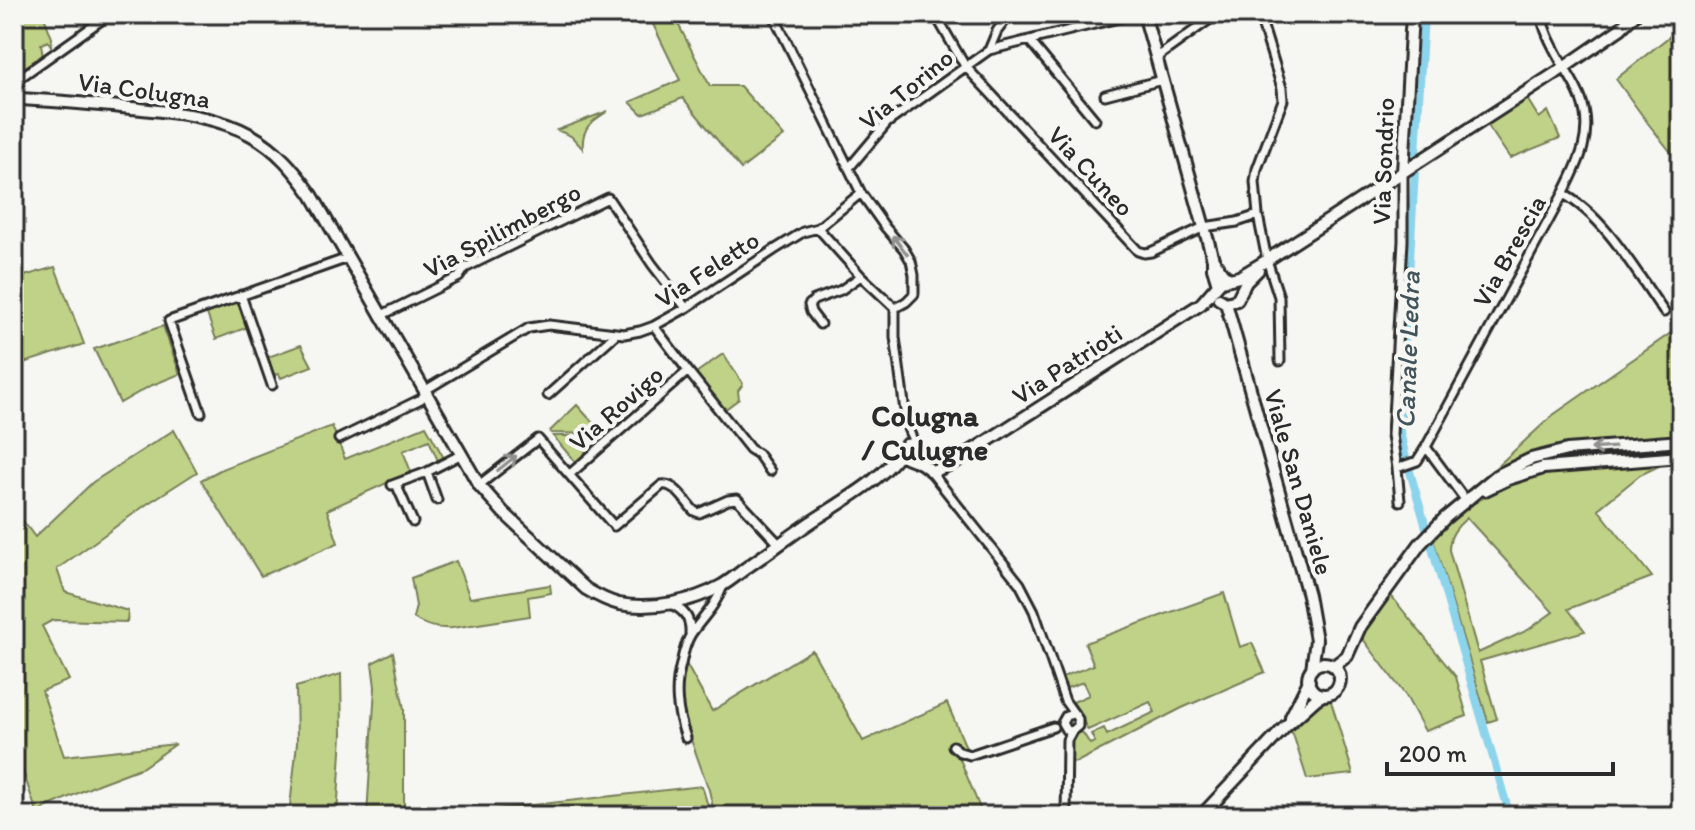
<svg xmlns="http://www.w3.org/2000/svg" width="1695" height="830" font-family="Itim,sans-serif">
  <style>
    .green { fill: #c0d287; stroke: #767e59; stroke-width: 2; fill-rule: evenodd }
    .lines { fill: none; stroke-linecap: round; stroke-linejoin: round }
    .canal { stroke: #8bd4ec; stroke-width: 8 }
    .street-casing { stroke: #2b2b2b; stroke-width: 13 }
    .secondary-casing { stroke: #2b2b2b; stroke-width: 16 }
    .street { stroke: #f6f6f2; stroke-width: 7 }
    .secondary { stroke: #f6f6f2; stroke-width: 10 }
    .oneway { stroke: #90908e }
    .labels { text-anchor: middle; stroke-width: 8; stroke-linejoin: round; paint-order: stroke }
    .street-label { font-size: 26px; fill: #2b2b2b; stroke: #f6f6f2 }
    .water-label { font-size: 28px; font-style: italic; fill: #43555b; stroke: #f6f6f2 }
    .quarter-label { font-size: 30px; font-weight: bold; fill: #2b2b2b; stroke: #f6f6f2 }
  </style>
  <rect width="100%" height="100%" fill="#f6f6f2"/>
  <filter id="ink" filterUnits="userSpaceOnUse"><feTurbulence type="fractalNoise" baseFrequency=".0125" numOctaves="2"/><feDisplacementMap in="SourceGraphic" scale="16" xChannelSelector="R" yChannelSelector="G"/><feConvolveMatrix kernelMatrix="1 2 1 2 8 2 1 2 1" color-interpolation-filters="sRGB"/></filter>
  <g filter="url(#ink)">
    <path class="green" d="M14 14H43L52 38 51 46 48 41 41 44 43 57 14 73Z
      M648 14H673L710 86H740L784 136 741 169 683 98 642 114 630 102 680 80Z
      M1670 36 1681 50V165L1647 122 1616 79Z
      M1526 97 1539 118 1548 111 1560 138 1510 158 1486 123Z
      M608 111C592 121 581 127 583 149L571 136 557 130Z
      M55 267 84 344 14 366V279Z
      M238 300 248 327 216 339 206 311Z
      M163 326 180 374 150 386 120 403 94 349Z
      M1681 326V436L1585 442 1547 448 1504 466 1478 484 1553 415Z
      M301 345 312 366 281 378 279 374 274 375 268 357Z
      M723 354 743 384 738 391 739 399 724 410 696 373Z
      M577 405 603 434 551 433 550 431Z
      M332 426 345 459 426 426 445 460 438 461 429 440 403 451 411 472 327 510 338 543 261 576 201 480 222 469Z
      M174 430 197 472 147 504 57 569 65 592 128 611 127 622 53 620 42 626 69 680 42 691 64 756 176 744 143 767 98 784 47 807 34 816H25L37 813 14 745V583L22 582 14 575V509L35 537 93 482Z
      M553 436H571L587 453 576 463Z
      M1635 450V455L1559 461 1515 471C1558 453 1589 453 1635 450Z
      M1661 465 1640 475 1598 509 1652 577 1568 609 1585 631 1480 661 1497 719 1488 722 1433 539C1456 509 1502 485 1538 475 1549 472 1562 472 1574 470 1603 468 1632 466 1661 465ZM1467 518 1553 612 1528 630 1478 653 1449 550C1449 536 1456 527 1467 518Z
      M456 561 470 598 550 585 551 593 528 597 530 616 452 628C436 629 426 626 413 618L416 606 411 578Z
      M1224 593 1240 647 1252 643 1265 672 1182 708 1077 762 1069 763 1070 741 1076 732 1083 733 1090 744 1095 742 1091 734 1104 728 1107 735 1155 712 1150 702 1088 730 1073 702 1089 695 1083 682 1067 688 1062 677 1094 665 1085 643Z
      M1389 593 1456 677 1467 716 1425 731 1406 696 1360 635Z
      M812 650 863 741 947 703 971 759H960L983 816H715L709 790 689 734 682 706 680 680 684 660 712 711Z
      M393 652 404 709V816H367L375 687 372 663Z
      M341 674 342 735 337 816H289L297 743 296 687Z
      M1330 698 1353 774 1307 779 1293 734 1288 729 1316 704Z
      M702 786 711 816H469V812Z"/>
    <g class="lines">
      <path class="canal" d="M1424 14 1400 432 1405 454 1429 538 1510 816"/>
      <defs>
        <path id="street" d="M773 14 861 193 885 227 904 249 911 261 914 275V294L906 302 895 308
          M935 14 965 66 1138 251 1144 253 1151 252 1204 227 1237 222 1258 215
          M1259 14 1282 88 1283 100 1257 169 1255 182 1258 215 1267 260 1279 297 1280 361
          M1029 40 1095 120
          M989 50 997 31 1010 14
          M1156 58 1217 14
          M14 82 110 14
          M1105 95 1162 80
          M849 168 887 123 989 50 1135 14
          M1563 194C1605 216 1637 274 1664 312
          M818 228 861 276 895 308
          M241 295 272 385
          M895 308V337L907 426 915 445
          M380 316 459 277 465 268 608 198 652 264 686 308
          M820 324 811 312 809 305 814 300 841 290 861 276
          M688 371 750 449 758 454 770 471
          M424 391 529 328 549 325 624 334 640 331 654 326 686 308 774 250 803 232 818 228 861 193
          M548 395 616 334
          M201 413 169 321 348 258
          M339 439 421 399 425 394
          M1397 468 1417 461 1426 447
          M427 472 437 500
          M931 472 1020 584 1034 611 1065 701 1078 719V726L1072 731 1067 740 1066 816
          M570 474 688 371 654 326
          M396 484 413 522
          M392 485 427 472 460 455
          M479 485 538 439 614 526 662 485C675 483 686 502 694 511L699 513 728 500 737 499 779 544
          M1400 501 1397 468 1392 435 1403 241V172
          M1466 501 1426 447 1563 194C1579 163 1594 133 1581 99 1576 85 1567 73 1560 60 1552 45 1544 31 1541 14
          M670 604C683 609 691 618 690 633
          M1072 731 1066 730 1062 723 1066 716 1073 714
          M686 738C677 712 674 690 681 664 683 654 686 642 691 634 703 617 715 607 723 586
          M953 746 960 752 970 755 1053 727"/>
        <path id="secondary" d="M1144 14 1213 259
          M14 99C53 100 92 104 131 108 171 112 215 115 251 135 277 149 295 171 312 195L479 485 503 512 586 589C596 595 607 601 619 604 652 610 692 602 721 586 730 581 738 574 746 568 768 553 789 537 811 522 844 500 885 479 906 445L913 444C924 455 942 462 957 461
          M1403 172 1412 14
          M1218 284 1213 268V259L1222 273 1228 278
          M1219 299 1226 303 1237 300 1246 282 1258 270
          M1226 303 1308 595 1316 640 1312 669
          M903 451 906 457 921 463 933 472 953 463 1201 304 1221 281 1239 277 1264 262 1556 73 1620 29 1635 14
          M1485 490 1508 479 1543 468 1681 457
          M1308 679a16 16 0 1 1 32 0a16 16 0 1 1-32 0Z
          M1334 666 1347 656 1360 627 1420 544 1445 518 1496 476 1531 459 1567 450 1681 441
          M1291 717 1309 681
          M1201 816 1286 726 1316 699 1323 695"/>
      </defs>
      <use href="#street" class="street-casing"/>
      <use href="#secondary" class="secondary-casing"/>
      <use href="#street" class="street"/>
      <use href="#secondary" class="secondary"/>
    </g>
    <defs><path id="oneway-shaft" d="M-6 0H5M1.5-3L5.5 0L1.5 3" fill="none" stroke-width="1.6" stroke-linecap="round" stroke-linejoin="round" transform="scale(2)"/></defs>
    <g class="oneway">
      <use href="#oneway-shaft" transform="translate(900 245) rotate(-128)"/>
      <use href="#oneway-shaft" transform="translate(1603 448) rotate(176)"/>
      <use href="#oneway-shaft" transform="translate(507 463) rotate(-39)"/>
    </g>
  </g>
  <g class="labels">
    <g class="street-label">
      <text transform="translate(906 89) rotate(-39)" y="9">Via Torino</text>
      <text transform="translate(144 90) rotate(8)" y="9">Via Colugna</text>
      <text transform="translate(1383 161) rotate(-88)" y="9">Via Sondrio</text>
      <text transform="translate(1091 171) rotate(47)" y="9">Via Cuneo</text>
      <text transform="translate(502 230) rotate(-28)" y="9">Via Spilimbergo</text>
      <text transform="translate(1509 251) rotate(-61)" y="9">Via Brescia</text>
      <text transform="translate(707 269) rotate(-33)" y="9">Via Feletto</text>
      <text transform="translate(1067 364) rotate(-33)" y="9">Via Patrioti</text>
      <text transform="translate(616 408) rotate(-41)" y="9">Via Rovigo</text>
      <text transform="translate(1299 482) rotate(74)" y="9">Viale San Daniele</text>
    </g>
    <g class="water-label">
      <text transform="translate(1407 350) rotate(-88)" y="10">Canale Ledra</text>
    </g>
    <g class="quarter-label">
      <text x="925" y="426">Colugna<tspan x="925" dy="34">/ Culugne</tspan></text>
    </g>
  </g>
  <rect width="1695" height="830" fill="none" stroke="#f6f6f2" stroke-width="48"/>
  <rect x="24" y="24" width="1647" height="782" fill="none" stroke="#2b2b2b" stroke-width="3" filter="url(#ink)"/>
  <path d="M1387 762v12h226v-12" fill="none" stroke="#2b2b2b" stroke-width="4"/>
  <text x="1399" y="762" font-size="24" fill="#2b2b2b" stroke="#f6f6f2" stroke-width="6" paint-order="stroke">200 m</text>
</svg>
